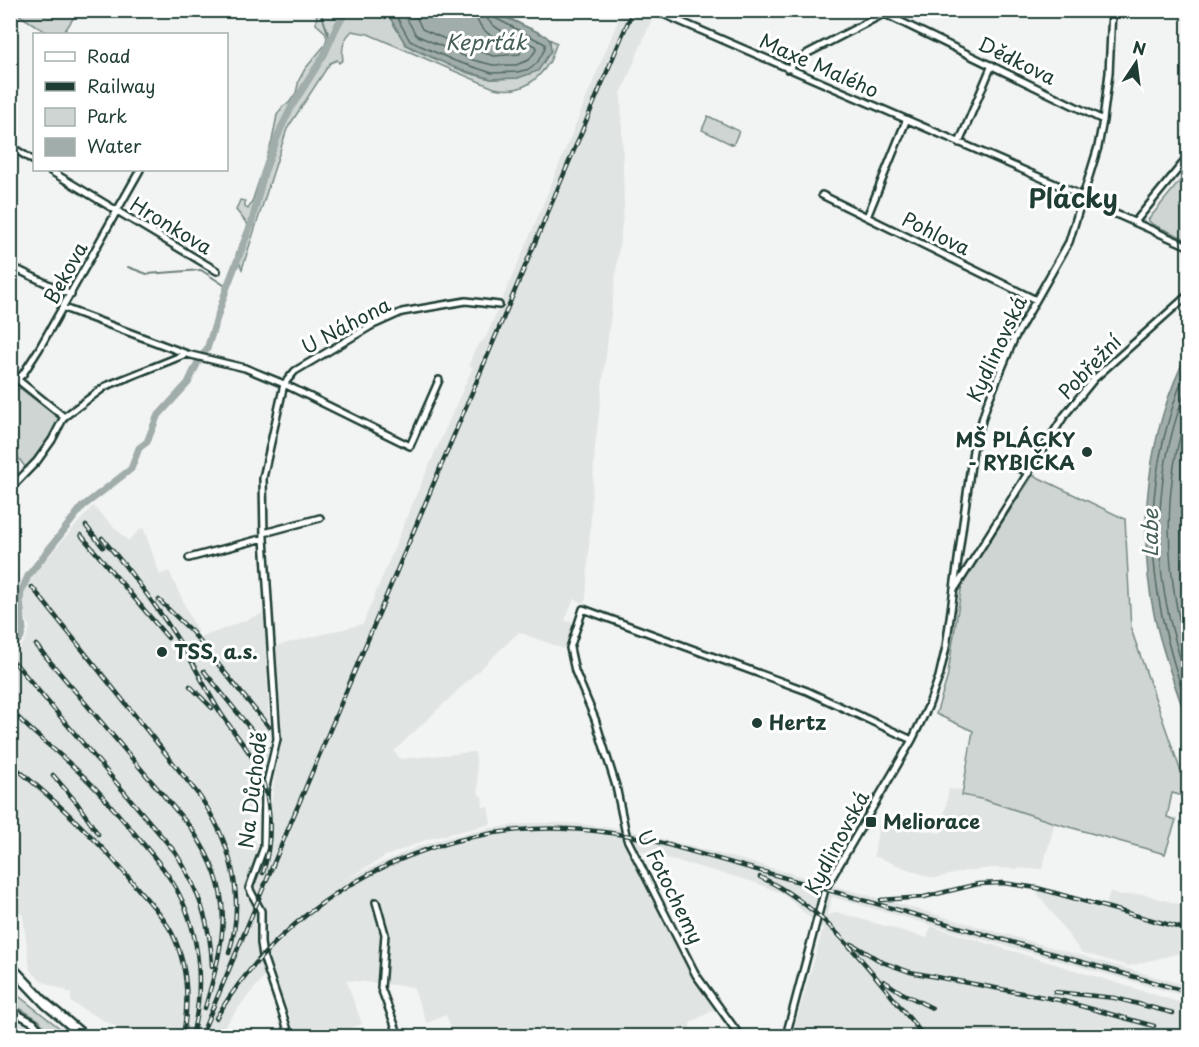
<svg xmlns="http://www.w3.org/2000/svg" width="1199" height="1047" font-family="'Playpen Sans',sans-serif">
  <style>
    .built { fill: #e0e4e3 }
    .green { fill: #ced5d3; stroke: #768984; stroke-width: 1.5 }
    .water { fill: #a1adaa; stroke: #6d807b; stroke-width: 1.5 }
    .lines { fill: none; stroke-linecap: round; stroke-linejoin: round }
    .shore { stroke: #536a63; stroke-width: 1.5 }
    .stream { stroke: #6d807b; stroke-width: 2 }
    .canal { stroke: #a1adaa; stroke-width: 7 }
    .minor-casing { stroke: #1f3d34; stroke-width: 10 }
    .primary-casing { stroke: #1f3d34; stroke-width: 13 }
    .minor { stroke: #fff; stroke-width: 5 }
    .primary { stroke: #fff; stroke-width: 8 }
    .rail-casing { stroke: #1f3d34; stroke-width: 4.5 }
    .rail { stroke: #fff; stroke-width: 2; stroke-dasharray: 7; stroke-linecap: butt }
    .poi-dot { fill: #1f3d34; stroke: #fff; stroke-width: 2 }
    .labels { text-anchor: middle; stroke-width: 6; stroke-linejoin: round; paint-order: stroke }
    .street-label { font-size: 20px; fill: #1f3d34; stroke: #fff }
    .poi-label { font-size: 20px; font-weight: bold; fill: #1f3d34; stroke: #fff; text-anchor: start }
    .water-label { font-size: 21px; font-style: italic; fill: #465f57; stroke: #fff }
    .district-label { font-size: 26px; font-weight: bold; fill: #1f3d34; stroke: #fff }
  </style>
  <rect width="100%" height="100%" fill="#f2f3f3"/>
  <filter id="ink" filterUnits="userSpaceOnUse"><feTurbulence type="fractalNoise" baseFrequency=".0167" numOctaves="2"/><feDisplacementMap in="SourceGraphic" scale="12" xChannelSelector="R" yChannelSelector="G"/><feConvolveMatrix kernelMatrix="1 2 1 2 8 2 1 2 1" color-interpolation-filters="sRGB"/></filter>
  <g filter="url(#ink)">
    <path class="built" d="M622 11H655L621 94 624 206 595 446 586 598 584 603 574 599 565 620 575 624 564 649 519 632 394 751 400 759 475 752 479 795 482 796 483 807H488L491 824 428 839 386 856 346 879 417 847 450 837 492 828 533 823H559L581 824 628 830 754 863 1188 986V997L832 897 827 916 836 912 927 938 931 926 1188 1005V1013L1179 1036H792L823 929 783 894 751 881 640 851 629 844 627 851 638 870 695 980 715 1009 690 1023V1036H454L446 1015 427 1023 413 987 346 980 362 1024 328 1036H297L272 968 246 998 217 1036H137L101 1019 71 1002V993L42 981 30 970 23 915 11 903 10 653 19 650 26 639 30 628 19 600 24 584 93 506 128 541 143 527 160 575 169 571 200 638 264 613 269 719 268 771 244 828 259 846 272 798 282 723 276 646 363 624 417 493 473 367 469 365 475 349 486 337 532 231Z
      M949 789 963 790V795L985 800 1055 823 1042 869 993 868 965 871 936 878 929 877 874 856 879 823 941 833Z
      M1037 885 1106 905 1110 891 1118 895 1143 894 1188 907V951L1128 966 1081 952 1036 891Z
      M10 1015 26 1025 36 1036H11Z"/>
    <path class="green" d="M11 10H78V11L63 34H49Z
      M317 11H386L406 45 415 50 468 73 491 79 518 78 550 41 540 33 492 11H496L557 43C554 48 553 55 550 61 536 83 520 94 494 88L368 34 352 31C343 39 341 48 343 60L339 63 337 60 330 63 287 129 242 269 236 255 248 225 236 210 240 200 245 201V207L248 209 252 202 272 141 277 115 283 106 289 103 296 93 299 80 305 69 325 45 327 38 325 32 316 24Z
      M708 116 739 131 733 145 702 130Z
      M1188 171V240L1152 224 1148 220Z
      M20 388 60 419C51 434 41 458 25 467L13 450H11V395Z
      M1033 475 1125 519 1131 629 1188 792 1187 797 1172 793 1167 817 1176 820 1165 854 1055 823 985 800 962 795 973 731 936 714 947 679 962 584Z
      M10 987 16 994 70 1036H51L39 1020 11 1003Z"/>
    <path class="water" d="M386 11H492L546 36 550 41 551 51 538 71 518 78 491 79 453 67 406 45Z
      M1188 352V723C1176 689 1163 654 1155 619 1136 532 1147 431 1188 352Z"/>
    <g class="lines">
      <path class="shore" d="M393 10 410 41 455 61 492 73 517 72 530 69 537 63 545 49V44L495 18 492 10
        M402 10 416 35 473 60 493 65H516L529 60 536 50V46C520 39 485 29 484 10
        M413 10 422 29 461 46 494 56 520 54V49C502 41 476 34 475 10
        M1188 365C1138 485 1144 585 1188 706
        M1188 385C1159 456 1151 541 1169 616 1174 639 1181 661 1188 683
        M1188 410C1161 488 1165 576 1188 654"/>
      <path class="stream" d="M320 10 330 39
        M128 267 147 274 201 270 227 287"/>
      <path class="canal" d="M10 650 21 637 23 630 20 600 21 592 28 576 82 507 131 469 139 448 147 442 157 417 188 383 198 362 207 349 227 287 251 225 264 173 281 128 292 106 324 55 338 24 348 10"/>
      <defs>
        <path id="minor" d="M654 10 1083 196
          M885 14 1103 120
          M787 69 808 53 891 10
          M959 143 992 65
          M10 146 34 161
          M49 170 217 271
          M822 195 1036 300
          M1082 199 1188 246
          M867 217 906 121
          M1135 222 1188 157
          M10 266 71 295
          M64 308 187 354 245 368 284 384 410 446 439 380
          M18 380 64 417
          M10 386 23 374 39 349 140 170
          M995 457 1029 473
          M10 489 37 461 52 440 64 417 106 386 186 354
          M264 533 320 518
          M189 558 264 538
          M956 587 1064 416 1094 379 1188 295
          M376 902 385 934 381 988 399 1036
          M10 1010 34 1023 45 1036
          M290 1036 263 956 261 943V911L249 888 264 847 265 791 277 739 264 538 263 478 284 384 295 371 371 326 402 312 466 301 499 305
          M740 1036 696 975 627 839 616 786 595 719 575 671 570 648 583 609 807 691 912 740
          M786 1036 825 889 912 740 928 707 939 677 946 647 973 450 987 404 1014 339 1069 242 1098 147 1103 120 1109 73 1112 10"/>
        <path id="primary" d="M10 966 46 1004 84 1036"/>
      </defs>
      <use href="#minor" class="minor-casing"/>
      <use href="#primary" class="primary-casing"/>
      <use href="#minor" class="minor"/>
      <use href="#primary" class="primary"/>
      <defs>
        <path id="rail" d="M86 526 103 547
          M81 535 168 638
          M102 538C133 574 161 612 186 652 198 672 208 693 220 712 234 734 254 754 262 778 272 809 272 842 263 873
          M32 587 198 794C231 840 246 897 229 953
          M159 600 192 632 269 727
          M36 645 191 828C236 894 226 935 205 1008
          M15 663 175 852C198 887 211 924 212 966
          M204 671 265 747
          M190 686 212 708
          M10 709C32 734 58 751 81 774 99 790 114 810 130 828 147 849 167 870 179 894 201 937 204 990 192 1036
          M10 763C58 803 99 840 138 889 150 903 163 916 172 933 188 965 189 1002 183 1036
          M53 775 77 803 98 834
          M760 877C829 908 877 980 924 1036
          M881 900 924 897 978 884 1003 883 1037 888 1188 930
          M852 944 882 962 910 972 1059 1000 1154 1026
          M884 981 902 993 932 1008
          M1055 992 1115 998 1173 1013
          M216 1018C282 907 404 836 533 829 573 827 612 832 651 840L1188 992
          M201 1036 633 10"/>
      </defs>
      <use href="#rail" class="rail-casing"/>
      <use href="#rail" class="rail"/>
    </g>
  </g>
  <g class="poi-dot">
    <circle cx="1087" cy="452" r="6"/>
    <circle cx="162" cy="652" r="6"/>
    <circle cx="757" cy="723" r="6"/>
    <rect x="865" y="816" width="12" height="12" rx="3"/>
  </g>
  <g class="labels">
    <g class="street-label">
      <text transform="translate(1017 61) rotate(26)" y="7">Dědkova</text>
      <text transform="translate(819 66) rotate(24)" y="7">Maxe Malého</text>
      <text transform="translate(171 226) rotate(31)" y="7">Hronkova</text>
      <text transform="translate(936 234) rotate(26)" y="7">Pohlova</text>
      <text transform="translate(66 273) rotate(-61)" y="7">Bekova</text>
      <text transform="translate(346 326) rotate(-28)" y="7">U Náhona</text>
      <text transform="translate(997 349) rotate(-65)" y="7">Kydlinovská</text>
      <text transform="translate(1090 367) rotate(-46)" y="7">Pobřežní</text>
      <text transform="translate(253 790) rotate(-83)" y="7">Na Důchodě</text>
      <text transform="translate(837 843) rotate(-62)" y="7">Kydlinovská</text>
      <text transform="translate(670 887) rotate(64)" y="7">U Fotochemy</text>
    </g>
    <g class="poi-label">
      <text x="1075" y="447" text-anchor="end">MŠ PLÁCKY<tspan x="1075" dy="23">- RYBIČKA</tspan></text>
      <text x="174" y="659">TSS, a.s.</text>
      <text x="769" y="730">Hertz</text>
      <text x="883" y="829">Meliorace</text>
    </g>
    <g class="water-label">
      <text x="486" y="50">Keprťák</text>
      <text transform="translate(1151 533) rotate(-90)" y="7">Labe</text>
    </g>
    <g class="district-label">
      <text x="1073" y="208">Plácky</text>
    </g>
  </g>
  <rect width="1199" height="1047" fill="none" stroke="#fff" stroke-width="36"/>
  <rect x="18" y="18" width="1163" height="1011" fill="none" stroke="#1f3d34" stroke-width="2" filter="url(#ink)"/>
  <rect x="33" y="33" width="195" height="138" fill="#ffffff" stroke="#a5b1ae" stroke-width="1.5"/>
  <rect x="45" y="52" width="30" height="9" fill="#ffffff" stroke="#a5b1ae" stroke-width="1.5"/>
  <text x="87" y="63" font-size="18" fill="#1f3d34">Road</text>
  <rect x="45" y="82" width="30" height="9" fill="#1f3d34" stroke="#a5b1ae" stroke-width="1.5"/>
  <text x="87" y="93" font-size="18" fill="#1f3d34">Railway</text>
  <rect x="45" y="108" width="30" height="18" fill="#ced5d3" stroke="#a5b1ae" stroke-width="1.5"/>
  <text x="87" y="123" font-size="18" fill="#1f3d34">Park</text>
  <rect x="45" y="138" width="30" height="18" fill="#a1adaa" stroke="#a5b1ae" stroke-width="1.5"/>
  <text x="87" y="153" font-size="18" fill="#1f3d34">Water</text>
  <g transform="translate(1136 63) rotate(13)" stroke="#ffffff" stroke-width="4.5" paint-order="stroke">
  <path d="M0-4.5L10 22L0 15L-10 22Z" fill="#1f3d34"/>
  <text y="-9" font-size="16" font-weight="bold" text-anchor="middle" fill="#1f3d34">N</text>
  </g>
</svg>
